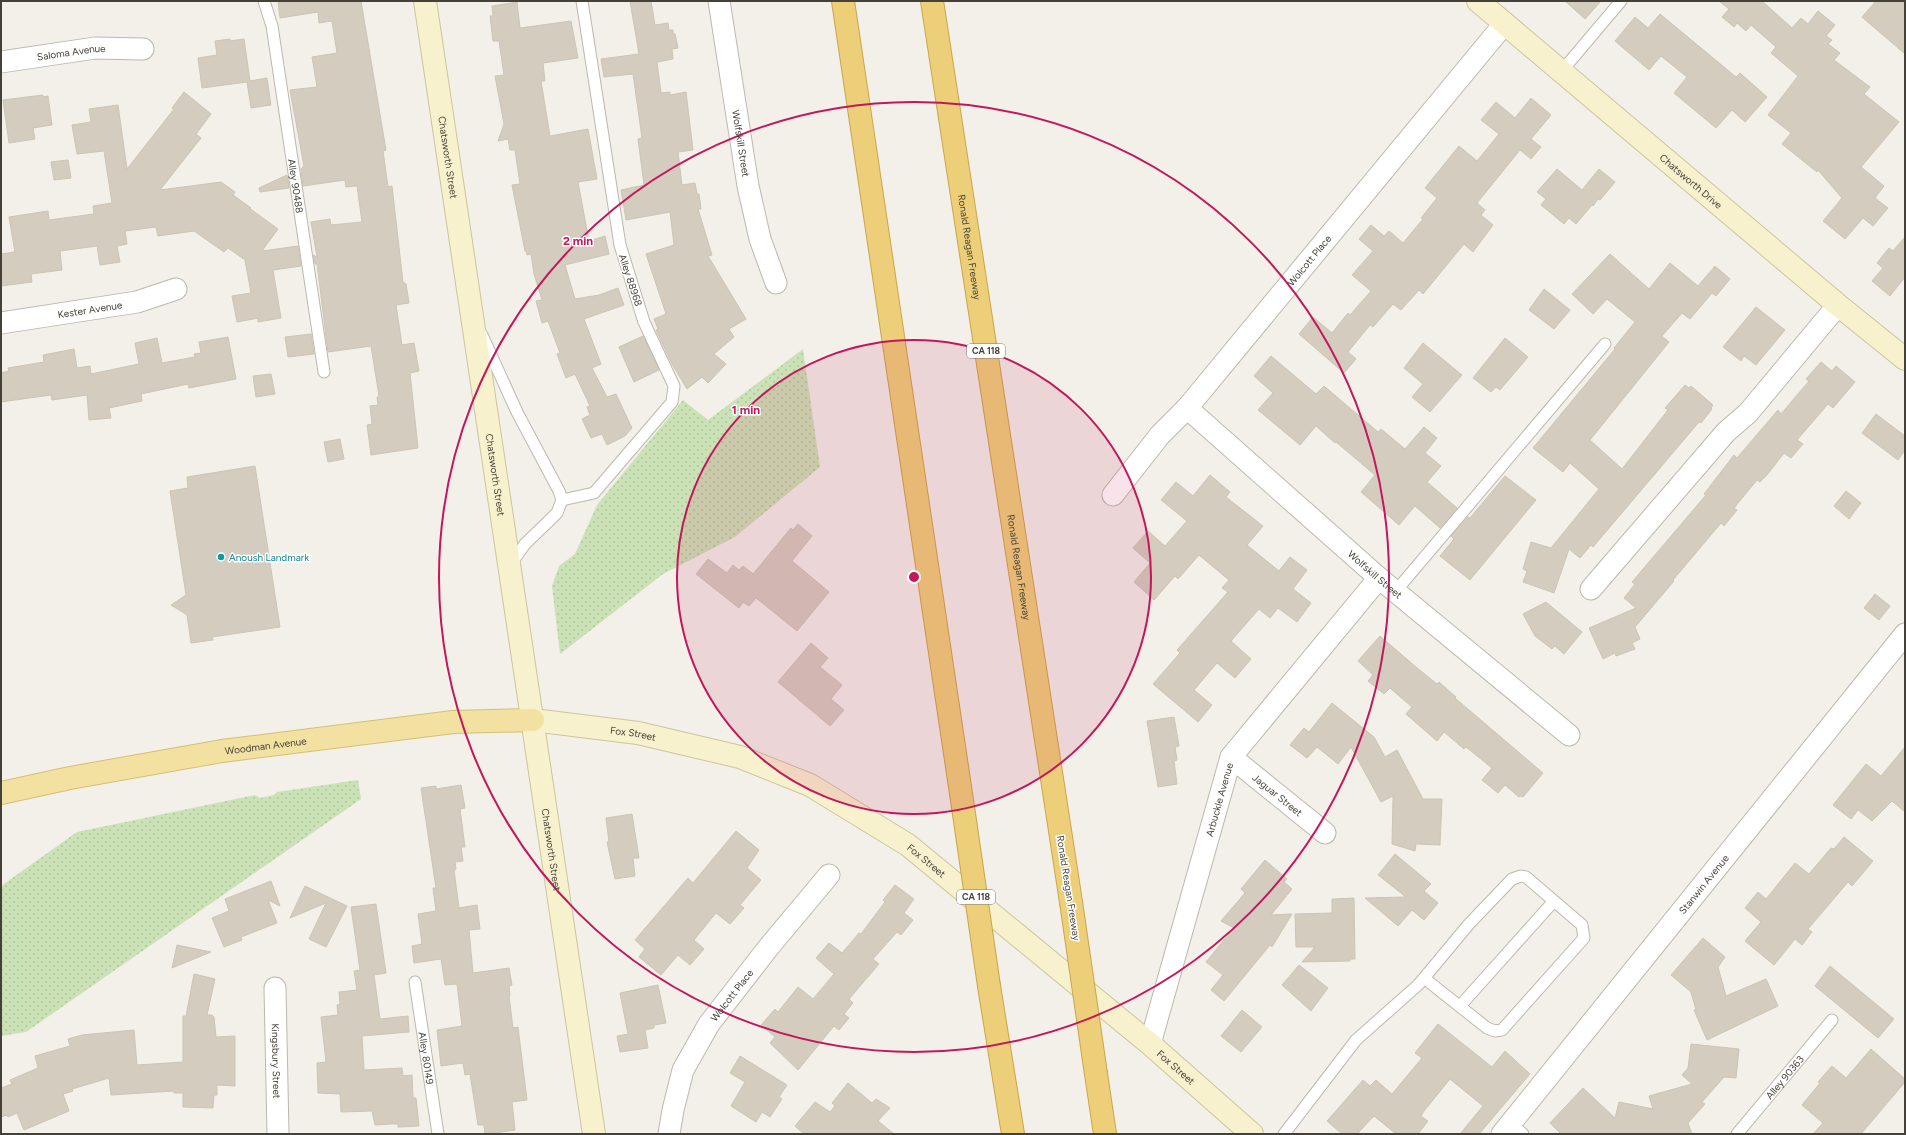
<svg xmlns="http://www.w3.org/2000/svg" width="1906" height="1135" font-family="Figtree,sans-serif">
  <style>
    .grass { fill: url(#grass-dots) }
    .building { fill: #d3ccbf; stroke: #cdc5b3 }
    .lines { fill: none; stroke-linecap: round; stroke-linejoin: round }
    .service-casing { stroke: #bdb8ac; stroke-width: 13 }
    .minor-casing { stroke: #bdb8ac; stroke-width: 23 }
    .secondary-casing { stroke: #cdc49d; stroke-width: 24 }
    .primary-casing { stroke: #d6bf73; stroke-width: 24 }
    .motorway-casing { stroke: #cba54a; stroke-width: 24 }
    .service { stroke: #fff; stroke-width: 11 }
    .minor { stroke: #fff; stroke-width: 21 }
    .secondary { stroke: #f8f1cd; stroke-width: 22 }
    .primary { stroke: #f3e1a1; stroke-width: 22 }
    .motorway { stroke: #edcf79; stroke-width: 22 }
    .motorway-bridge-casing { stroke: #cba54a; stroke-width: 24; stroke-linecap: butt }
    .motorway-bridge { stroke: #edcf79; stroke-width: 22 }
    .ring { fill: none; stroke: #c2185b; stroke-width: 2 }
    .culture-dot { fill: #0f9aa8; stroke: #fff; stroke-width: 1.5 }
    .labels { text-anchor: middle; stroke-width: 3; stroke-linejoin: round; paint-order: stroke }
    .shield { fill: #fff; stroke: #7d7a74; stroke-width: 1 }
    .shield-label { font-size: 9px; font-weight: bold; fill: #454138 }
    .street-label { font-size: 10px; fill: #454138; stroke: #fff }
    .culture-label { font-size: 10px; fill: #0d838f; stroke: #fff; text-anchor: start }
    .centre { fill: #c2185b; stroke: #fff; stroke-width: 2 }
    .ring-label { font-size: 12px; text-anchor: middle; font-weight: bold; fill: #c2185b; stroke: #fff; stroke-width: 3; stroke-linejoin: round; paint-order: stroke }
  </style>
  <defs>
    <pattern id="grass-dots" width="8" height="8" patternUnits="userSpaceOnUse"><rect width="8" height="8" fill="#cbe2b6"/><path d="M2 2h.1M6 6h.1" fill="none" stroke="#b0c39d" stroke-width="1.8" stroke-linecap="round"/></pattern>
  </defs>
  <rect width="100%" height="100%" fill="#f2f0e9"/>
  <path class="grass" d="M803 349 820 467 735 537 663 574 560 654 552 586 559 566 575 554 597 505 683 400 708 420Z
    M358 780 361 799 26 1032 1 1036V886L77 832 255 795 260 798 274 795 277 792Z"/>
  <path class="building" d="M278 1H361L386 150 383 151 388 187 392 186 403 282 406 284 409 303 396 305 402 345 414 343 419 371 410 373 418 448 371 455 367 425 372 424 370 406 378 405 377 397 379 396 371 346 328 352 317 264H315L313 255 317 257 311 222 330 219 331 225 362 222 357 186 346 187 345 180 303 186 301 169 304 166 290 90 317 87 312 57 337 53 332 21 319 23 318 12 280 18Z
    M630 1H651L655 25 668 23 669 30H673V34H675L678 48 672 49 673 59 657 62 661 93 670 92V95L686 92 693 150 678 152 682 185 695 183 697 194H699L701 209H698L712 255 708 256 746 319 729 329 734 337 714 354 726 364 708 383 702 377 687 389 672 364 656 330 658 329 654 319 666 314 646 254 674 245 670 212 626 220 621 190 644 185 638 139 642 138 633 74 604 77 601 59 639 54Z
    M1565 1H1601L1585 19Z
    M1719 1H1762L1792 28 1801 18 1808 24 1818 11 1835 25 1826 36 1832 40 1828 44 1840 53 1834 60 1870 87 1864 94 1899 122 1861 167 1884 186 1875 198 1888 208 1873 226 1863 218 1845 239 1823 221 1842 198 1818 170 1817 172 1782 144 1791 133 1768 115 1798 76 1771 53 1776 47 1751 25 1746 31 1737 23 1734 27 1722 17 1729 9Z
    M1876 1H1905V54L1862 17Z
    M517 2 520 28 571 21 578 58 543 63 545 81H541L550 136 588 129 597 179 578 182 589 241 605 236 609 254 565 265 575 299 599 295 618 288 624 305 584 319 601 364 592 368 607 397 616 394 632 428 625 436 607 445 602 434 591 438 582 419 590 415 587 407 590 406 575 374 566 378 557 354 560 353 548 321 542 323 536 301 542 300 534 274 531 254 527 255 526 251H525L512 185 520 184 515 150H510L508 139 498 141 504 124 495 76 504 75 499 41H493L490 16H493L492 6Z
    M1660 14 1736 77 1740 73 1767 97 1745 122 1732 110 1716 128 1674 93 1687 77 1661 56 1649 70 1615 41 1635 17 1648 28Z
    M230 39V41L244 39 250 81 267 78 271 105 251 108 247 82 202 88 198 58 217 55 215 41Z
    M184 92 211 114 196 134 201 138 160 190 221 182 235 192 233 195 251 208H249L278 229 262 251 298 246 301 266 273 270 281 318 258 322V318L237 322 232 296 251 293 245 260 228 248 224 252 194 231 158 236 156 227 125 231 127 244 117 246 120 262 100 265 97 246 60 251 62 270 31 274 32 282 1 286V254L15 252 9 217 48 211 49 220 94 214 93 206 112 203 104 151 77 154 72 125 91 122 89 109 118 105 127 169 174 109 172 108Z
    M43 95V97L48 96 52 125 33 128 35 139 9 143 3 100Z
    M1531 98 1551 115 1531 139 1541 147 1531 159 1520 150 1477 203 1485 210 1481 215 1493 225 1473 252 1464 244 1423 294 1419 290 1401 310 1393 304 1373 327 1370 325 1348 352 1356 359 1344 373 1299 334 1313 317 1332 333 1348 313 1350 315 1371 291 1352 275 1373 251 1359 239 1371 225 1384 236 1389 231 1403 243 1423 219 1421 218 1437 198 1425 188 1459 146 1477 161 1499 134 1481 120 1496 102 1515 118Z
    M68 160 71 178 54 180 51 162Z
    M1557 169 1582 190 1599 169 1615 182 1600 200 1598 199 1593 206 1592 205 1576 224 1569 218 1564 224 1541 205 1546 199 1537 192Z
    M287 175 289 188 260 192 259 188Z
    M1905 237V277L1890 296 1872 281 1883 268 1877 263 1889 248 1893 251Z
    M1610 254 1649 289 1670 263 1698 286 1715 266 1730 279 1716 296 1712 293 1690 319 1682 313 1662 336 1669 342 1590 440 1622 469 1668 410 1665 408 1685 385 1689 388 1691 386 1713 405 1711 408 1712 409 1701 423 1699 422 1593 547 1591 545 1580 558 1569 549 1554 593 1523 582 1527 571 1523 569 1531 542 1551 548 1599 489 1570 463 1563 472 1533 448 1615 349 1614 348 1635 322 1607 299 1593 314 1572 294Z
    M1544 289 1570 310 1554 329 1529 310Z
    M1756 307 1785 330 1756 365 1744 356 1741 361 1723 347Z
    M311 334 314 354 288 357 285 337Z
    M643 336 659 370 634 382 619 347Z
    M228 337 236 379 189 388 188 384 141 394 142 401 109 408 111 418 89 420 87 395 52 400 51 395 1 402V373L9 371 8 368 44 362 43 355 74 349 77 368 90 366 91 374 139 364 135 343 157 338 162 363 195 357 194 354 201 353 199 342Z
    M1505 338 1528 357 1500 390 1496 387 1491 392 1473 378Z
    M1423 343 1462 375 1430 412 1412 397 1423 384 1404 368Z
    M1271 356 1316 394 1324 386 1378 432 1381 429 1405 449 1424 427 1437 438 1425 453 1441 466 1427 482 1457 508 1440 528 1415 506 1399 525 1361 492 1375 475 1336 442 1335 443 1316 426 1300 445 1258 410 1273 393 1254 376Z
    M1821 362 1832 371 1836 366 1855 382 1833 408 1828 404 1797 440 1803 444 1791 458 1784 453 1767 475 1760 482 1757 480 1734 508 1737 510 1724 526 1721 523 1673 580 1674 581 1635 627 1640 639 1632 643 1635 649 1616 656 1615 653 1603 659 1589 628 1636 608 1624 598 1635 584 1632 582 1706 495 1704 494 1734 455 1737 458 1778 410 1781 414 1809 381 1806 379Z
    M271 374 275 394 256 397 253 376Z
    M1876 414 1905 436V450L1898 460 1862 433Z
    M340 439 344 459 328 462 324 442Z
    M255 466 280 627 212 637 213 640 191 643 187 615 171 605 186 595 170 491 188 488 187 477Z
    M1210 475 1230 492 1226 497 1263 526 1247 545 1279 571 1290 557 1307 570 1293 589 1311 603 1297 622 1278 608 1270 618 1259 609 1231 641 1251 659 1235 678 1217 663 1194 690 1212 705 1198 722 1153 684 1180 653 1177 650 1228 592 1222 588 1229 580 1199 555 1178 579 1175 576 1154 600 1134 582 1150 563 1133 548 1148 531 1165 546 1187 521 1161 500 1176 482 1193 496Z
    M1505 476 1536 500 1470 580 1440 556 1454 539 1451 536 1468 517 1470 518Z
    M1846 491 1861 503 1849 519 1834 506Z
    M798 524 812 536 792 561 829 592 797 631 756 598 749 606 743 602 739 608 696 574 708 559 727 573 733 565 739 570 743 566 753 574 791 528 793 530Z
    M1875 594 1890 606 1879 620 1864 608Z
    M1546 602 1582 632 1564 654 1555 646 1552 649 1535 636 1523 614Z
    M1380 636 1416 667 1437 684 1439 682 1456 697 1455 698 1543 773 1523 797 1520 796 1519 797 1505 785 1498 793 1482 780 1492 768 1466 747 1464 749 1444 732 1437 741 1406 714 1412 707 1390 688 1384 694 1368 681 1373 675 1358 661Z
    M811 643 828 658 820 667 842 685 831 699 844 710 830 726 778 682Z
    M1332 703 1374 737 1385 757 1397 750 1423 799H1442L1440 845 1416 844 1415 851 1392 844 1393 796 1381 802 1351 747 1338 764 1317 747 1307 758 1290 745 1304 728 1309 732Z
    M1174 717 1179 746 1175 747 1177 760 1174 761 1177 784 1158 787 1147 721Z
    M1905 747V812L1892 801 1872 821 1858 810 1851 819 1833 805 1866 764 1881 776Z
    M461 785 465 808 460 809 465 847H461L463 861 455 862 456 869 454 870 459 908 477 905 480 929 469 930 473 973 509 968 512 985 509 986 510 996H509L513 1028 518 1027 527 1100 512 1102 515 1130 488 1134H485L484 1125H478L470 1074 465 1075 463 1063 441 1066 437 1030 462 1026 457 984 445 985 441 959 414 963 412 946 422 944 418 914 436 911 433 888H436L421 788 436 786V789Z
    M632 814 639 858H633L635 876 615 879 607 842H609L606 818Z
    M736 831 759 850 747 868 761 880 740 905 744 908 730 924 716 913 694 940 704 949 690 965 678 955 661 975 639 957 645 949 635 940 688 878 693 883Z
    M1844 837 1873 861 1852 886 1848 882 1808 929 1812 932 1802 945 1795 939 1774 965 1745 941 1761 922 1745 908 1758 892 1766 899 1795 863 1809 874 1831 848 1834 849Z
    M1395 854 1431 884 1424 891 1438 903 1424 920 1412 910 1398 926 1365 898 1406 897 1378 875Z
    M1265 860 1287 879 1284 882 1292 889 1271 915 1292 914 1272 947 1270 945 1224 1001 1211 990 1223 975 1206 962 1234 928 1221 921 1245 893 1241 889Z
    M271 881 280 906 268 900 277 923 241 937 242 940 224 947 212 918 229 911 225 899Z
    M895 885 914 899 904 913 913 920 901 935 897 932 873 959 879 964 849 999 853 1003 844 1014 849 1018 839 1030 834 1026 798 1070 770 1043 775 1037 761 1025 775 1009 778 1012 798 987 813 999 834 974 816 958 829 943 842 953 859 933 861 934 885 902 883 900Z
    M305 886 347 906 326 947 309 939 326 903 290 918Z
    M1354 898 1355 959H1350V961L1302 962 1315 947H1296L1295 914 1332 913V899Z
    M376 904 386 973 374 975 380 1019 408 1016 409 1032 362 1036 364 1070 402 1068 403 1076 412 1075 413 1098H416L419 1126 398 1127V1124H391L375 1125 372 1111 341 1112 340 1094 318 1093 317 1063 326 1062 321 1017 338 1015 337 1005 340 1004 339 992 357 990 354 971 360 970 351 907Z
    M1703 938 1725 957 1718 967 1726 996 1766 979 1778 1006 1707 1040 1694 1010H1696L1691 992 1671 975Z
    M177 945 211 952 172 968Z
    M1299 965 1328 988 1311 1011 1282 985Z
    M1830 966 1894 1019 1878 1038 1815 986Z
    M194 974 215 979 207 1015H212L214 1017 216 1037 235 1036V1086L217 1085V1095H214L213 1108 183 1107V1093H174V1091L111 1095 109 1078 72 1089 73 1091 63 1094 69 1111 24 1130 17 1113 8 1117 7 1115 1 1117V1088L12 1084 10 1080 38 1068 35 1056 70 1046 68 1039 82 1035 134 1030 137 1065 183 1062V1016H186Z
    M658 985 666 1023 654 1025V1028L645 1030 648 1048 620 1052 617 1036 628 1034 620 993Z
    M1242 1010 1262 1027 1241 1052 1221 1036Z
    M1438 1024 1492 1067 1505 1051 1530 1074 1479 1134H1460L1483 1106 1450 1079 1424 1111 1421 1116 1428 1121 1418 1134H1396L1374 1116 1357 1134H1342L1327 1121 1363 1080 1370 1086 1376 1080 1392 1094 1422 1058 1415 1053Z
    M1691 1044 1739 1049 1736 1078 1724 1077 1702 1102 1705 1104 1688 1123 1692 1134H1561L1550 1123 1583 1088 1615 1118 1619 1102 1653 1109 1649 1096 1692 1084 1682 1075 1688 1068Z
    M1871 1049 1905 1079V1082L1861 1134H1813L1823 1123 1802 1105 1820 1083 1818 1082 1832 1066 1846 1078Z
    M740 1056 787 1085 779 1097 782 1099 770 1117 762 1112 756 1122 731 1106 745 1082 730 1073Z
    M848 1083 872 1103 876 1099 890 1108 878 1121 894 1134H804L795 1126 815 1102 830 1112 835 1106 832 1103Z"/>
  <g class="lines">
    <defs>
      <g id="service">
        <path id="s1" d="M264 1 272 26 324 372"/>
        <path d="M1561 72 1621 1"/>
        <path d="M482 335 517 412 559 491 562 500 557 513 525 544 510 565"/>
        <path d="M562 500 594 493 672 402 674 386 644 322 620 245 582 1"/>
        <path d="M1395 592 1605 344"/>
        <path id="s2" d="M415 982 438 1134"/>
        <path d="M1460 1006 1554 901"/>
        <path d="M1511 1123 1523 1134"/>
        <path d="M1284 1134 1356 1040 1418 985 1424 978 1469 924 1512 879 1521 876 1526 877 1582 925 1584 938 1502 1030 1495 1031 1487 1028 1424 978"/>
        <path id="s3" d="M1737 1134 1832 1020"/>
      </g>
      <g id="minor">
        <path id="s4" d="M719 1 748 186 760 239 776 283"/>
        <path id="s5" d="M1 62 95 48 143 49"/>
        <path id="s6" d="M1 323 137 302 176 289"/>
        <path id="s7" d="M1187 408 1379 578 1569 735"/>
        <path id="s8" d="M1113 495 1160 435 1187 408 1505 23"/>
        <path d="M1591 589 1726 432 1748 413 1838 305"/>
        <path id="s9" d="M1231 757 1325 833"/>
        <path id="s10" d="M275 988 278 1134"/>
        <path id="s11" d="M1150 1044 1231 757 1379 578"/>
        <path id="s12" d="M669 1134 673 1110 683 1070 709 1024 768 948 829 875"/>
        <path id="s13" d="M1502 1134 1905 634"/>
      </g>
      <g id="secondary">
        <path id="s14" d="M425 1 594 1134"/>
        <path id="s15" d="M1478 1 1838 305 1905 359"/>
        <path id="s16" d="M533 720 638 733 740 757 810 785 908 845 1150 1044 1252 1134"/>
      </g>
      <g id="primary">
        <path id="s17" d="M1 793 70 778 222 751 453 722 533 720"/>
      </g>
      <g id="motorway">
        <path d="M843 1 963 807"/>
        <path id="s18" d="M932 1 1071 902"/>
        <path d="M989 986 1013 1134"/>
        <path d="M1096 1074 1105 1134"/>
      </g>
    </defs>
    <use href="#service" class="service-casing"/>
    <use href="#minor" class="minor-casing"/>
    <use href="#secondary" class="secondary-casing"/>
    <use href="#primary" class="primary-casing"/>
    <use href="#motorway" class="motorway-casing"/>
    <use href="#service" class="service"/>
    <use href="#minor" class="minor"/>
    <use href="#secondary" class="secondary"/>
    <use href="#primary" class="primary"/>
    <use href="#motorway" class="motorway"/>
    <defs>
      <path id="motorway-bridge" d="M963 807 989 986
        M1071 902 1096 1074"/>
    </defs>
    <use href="#motorway-bridge" class="motorway-bridge-casing"/>
    <use href="#motorway-bridge" class="motorway-bridge"/>
  </g>
  <circle cx="914" cy="577" r="237" fill="#c2185b" fill-opacity=".12"/>
  <g class="ring">
    <circle cx="914" cy="577" r="237"/>
    <circle cx="914" cy="577" r="475"/>
  </g>
  <circle class="culture-dot" cx="221" cy="557" r="4"/>
  <g class="labels">
    <g class="shield">
      <rect x="967" y="344" width="38" height="14" rx="3"/>
      <rect x="957" y="890" width="38" height="14" rx="3"/>
    </g>
    <g class="shield-label">
      <text x="986" y="354">CA 118</text>
      <text x="976" y="900">CA 118</text>
    </g>
    <g class="street-label">
      <text dy="4" stroke="none"><textPath href="#s5" startOffset="71">Saloma Avenue</textPath></text>
      <text dy="4" stroke="none"><textPath href="#s4" startOffset="144">Wolfskill Street</textPath></text>
      <text dy="4" stroke="none"><textPath href="#s14" startOffset="158">Chatsworth Street</textPath></text>
      <text dy="4" stroke="none"><textPath href="#s15" startOffset="279">Chatsworth Drive</textPath></text>
      <text dy="4" stroke="none"><textPath href="#s1" startOffset="188">Alley 90488</textPath></text>
      <text dy="4" stroke="none"><textPath href="#s18" startOffset="249">Ronald Reagan Freeway</textPath></text>
      <text dy="4" stroke="none"><textPath href="#s8" startOffset="306">Wolcott Place</textPath></text>
      <text transform="translate(631 280) rotate(72)" y="4">Alley 88968</text>
      <text dy="4" stroke="none"><textPath href="#s6" startOffset="90">Kester Avenue</textPath></text>
      <text dy="4" stroke="none"><textPath href="#s14" startOffset="479">Chatsworth Street</textPath></text>
      <text dy="4" stroke="none"><textPath href="#s18" startOffset="573">Ronald Reagan Freeway</textPath></text>
      <text dy="4" stroke="none"><textPath href="#s7" startOffset="251">Wolfskill Street</textPath></text>
      <text dy="4" stroke="none"><textPath href="#s16" startOffset="101">Fox Street</textPath></text>
      <text dy="4" stroke="none"><textPath href="#s17" startOffset="269">Woodman Avenue</textPath></text>
      <text dy="4" stroke="none"><textPath href="#s9" startOffset="60">Jaguar Street</textPath></text>
      <text dy="4" stroke="none"><textPath href="#s11" startOffset="254">Arbuckle Avenue</textPath></text>
      <text dy="4" stroke="none"><textPath href="#s14" startOffset="858">Chatsworth Street</textPath></text>
      <text dy="4" stroke="none"><textPath href="#s16" startOffset="425">Fox Street</textPath></text>
      <text dy="4" stroke="none"><textPath href="#s13" startOffset="321">Stanwin Avenue</textPath></text>
      <text transform="translate(1069 888) rotate(81)" y="4">Ronald Reagan Freeway</text>
      <text dy="4" stroke="none"><textPath href="#s12" startOffset="155">Wolcott Place</textPath></text>
      <text dy="4" stroke="none"><textPath href="#s2" startOffset="77">Alley 80149</textPath></text>
      <text dy="4" stroke="none"><textPath href="#s10" startOffset="73">Kingsbury Street</textPath></text>
      <text dy="4" stroke="none"><textPath href="#s16" startOffset="749">Fox Street</textPath></text>
      <text dy="4" stroke="none"><textPath href="#s3" startOffset="74">Alley 90363</textPath></text>
    </g>
    <g class="culture-label">
      <text x="229" y="561">Anoush Landmark</text>
    </g>
  </g>
  <circle cx="914" cy="577" r="6" class="centre"/>
  <g class="ring-label">
    <text x="578" y="245">2 min</text>
    <text x="746" y="414">1 min</text>
  </g>
  <rect width="1906" height="1135" fill="none" stroke="#454138" stroke-width="4"/>
</svg>
